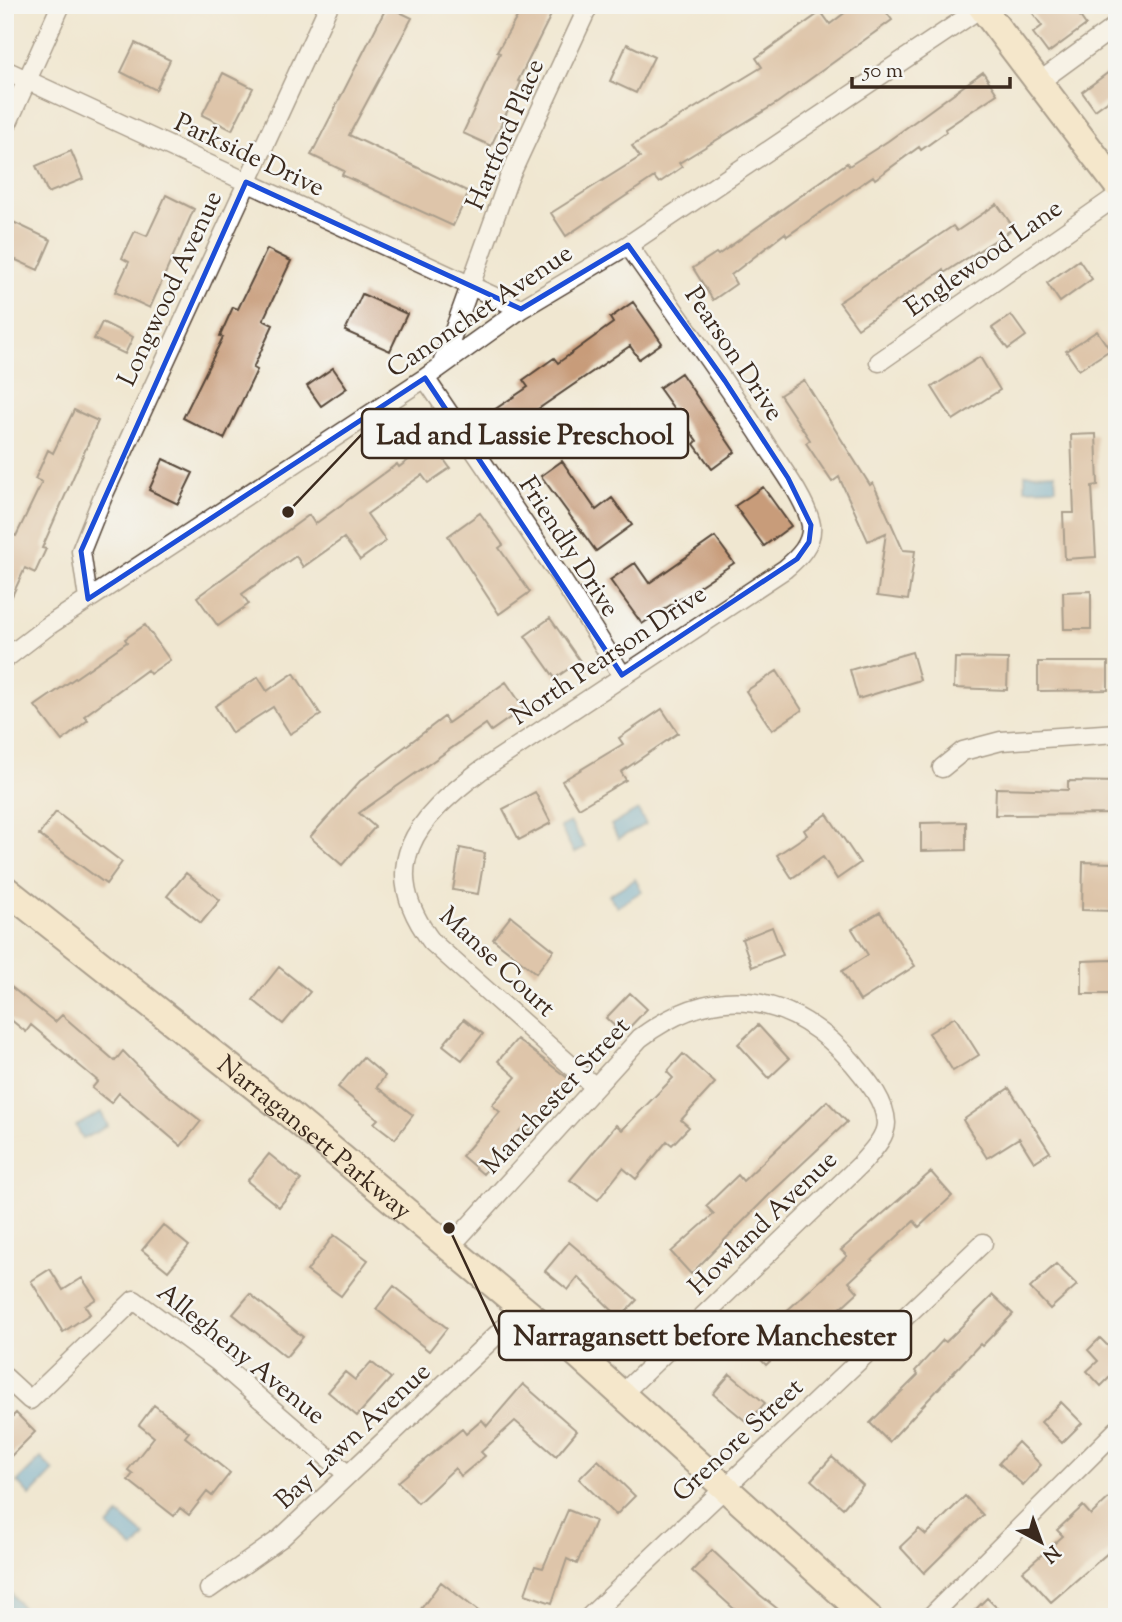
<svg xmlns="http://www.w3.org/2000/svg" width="1122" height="1622" font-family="'Sorts Mill Goudy',serif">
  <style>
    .water { fill: #5aa6d2; stroke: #4a6878; stroke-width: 2 }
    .building { fill: #c89c7a }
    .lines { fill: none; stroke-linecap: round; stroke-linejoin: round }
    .street-casing { stroke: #564639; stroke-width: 21 }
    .secondary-casing { stroke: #564639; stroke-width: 30 }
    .street { stroke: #fff; stroke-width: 18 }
    .secondary { stroke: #fae7c3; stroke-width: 26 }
    .marked { fill: none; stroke: #1d4ed8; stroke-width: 5; stroke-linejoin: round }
    .labels { text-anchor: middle; stroke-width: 5; stroke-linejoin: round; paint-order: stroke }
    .street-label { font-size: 26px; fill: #3b2a1e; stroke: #f6f6f2 }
    .leader { fill: none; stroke: #3b2a1e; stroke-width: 2.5 }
    .callout-dot { fill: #3b2a1e; stroke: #f6f6f2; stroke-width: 2.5 }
    .callout { fill: #f6f6f2; stroke: #3b2a1e; stroke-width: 2.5 }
    .callout-label { font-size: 28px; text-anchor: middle; font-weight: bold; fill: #3b2a1e }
  </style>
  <rect width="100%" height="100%" fill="#f6f6f2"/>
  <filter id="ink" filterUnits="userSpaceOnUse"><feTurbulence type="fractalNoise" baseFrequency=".0143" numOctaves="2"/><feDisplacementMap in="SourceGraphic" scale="14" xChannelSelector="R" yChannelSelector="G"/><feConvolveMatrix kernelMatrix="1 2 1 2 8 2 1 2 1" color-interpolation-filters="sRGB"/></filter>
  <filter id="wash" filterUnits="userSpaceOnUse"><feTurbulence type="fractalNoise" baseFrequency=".00686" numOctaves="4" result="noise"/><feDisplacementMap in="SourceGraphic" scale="28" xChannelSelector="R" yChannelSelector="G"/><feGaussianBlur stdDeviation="1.57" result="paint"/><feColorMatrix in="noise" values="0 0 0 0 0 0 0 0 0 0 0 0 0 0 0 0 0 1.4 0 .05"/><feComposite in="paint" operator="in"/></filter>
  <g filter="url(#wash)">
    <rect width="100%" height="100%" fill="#f0e7d1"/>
    <path class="water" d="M1055 473 1056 488 1025 489V474Z
      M638 810 646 824 618 839 611 825Z
      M570 822 585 847 574 853 560 827Z
      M635 879 642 891 617 907 609 895Z
      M101 1112 108 1126 83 1139 76 1126Z
      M41 1458 54 1471 30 1496 17 1482Z
      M119 1514 145 1536 134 1549 108 1527Z
      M5 1585 29 1617H5Z"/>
    <g id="blocks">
      <path class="building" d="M524 5H556L518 81 521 82 491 146 463 133 500 53 497 52Z
        M855 5H881L892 20 777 103 679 163 682 167 659 183 654 177 566 236 551 213 640 157 632 146 762 67 756 58 821 12 830 24Z
        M1027 5H1072L1086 25 1048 53 1033 33 1042 26Z
        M387 6 412 18 349 135 469 192 453 226 342 175 344 171 311 155Z
        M135 43 170 60 156 90 121 72Z
        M627 44 654 57 636 93 610 81Z
        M1117 66V94L1095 110 1082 92Z
        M983 72 997 94 945 129 946 132 921 150 919 147 875 179 873 176 787 236 785 233 731 275 736 284 713 300 693 268 716 253 718 255 847 163 849 166 888 141Z
        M223 73 253 88 232 130 202 115Z
        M71 151 83 179 48 193 36 166Z
        M166 195 194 209 150 308 115 292 129 262 122 258 135 231 147 236Z
        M997 204 1014 228 944 273 943 270 858 328 839 302 953 226 957 231Z
        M13 222 51 240 38 270 5 255V238Z
        M267 249 291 261 263 320 273 325 253 368 257 370 224 439 183 418 223 337 220 336 233 307 238 309Z
        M1079 260 1092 279 1060 302 1047 283Z
        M362 294 407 314 390 351 345 331Z
        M633 302 662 343 639 359 630 346 531 414 535 419 512 435 494 410 528 387 523 380 554 358 558 363 613 323 610 318Z
        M1011 315 1026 336 1008 349 992 328Z
        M102 322 133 337 125 354 94 339Z
        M1097 331 1110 350 1079 370 1066 351Z
        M980 357 1000 390 953 420 932 387Z
        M333 368 347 388 321 406 307 386Z
        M681 373 735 452 712 469 694 444 697 441 659 388Z
        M804 380 870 485 873 483 903 550 915 551 908 600 877 596 886 533 868 541 839 477 832 482 806 443 810 440 780 395Z
        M74 410 98 421 42 548 46 549 35 573 25 568 5 611V531L16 536 42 482 35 479 48 450 53 453Z
        M1096 434 1098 485 1092 486 1096 557 1065 559 1063 513H1074L1071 435Z
        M432 443 450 468 428 483 422 475 367 514 386 541 360 560 344 538 303 567 296 556 242 594 249 604 218 626 197 597 309 515 315 524 397 464 399 467Z
        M163 459 193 473 178 504 149 490Z
        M562 461 596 510 612 498 632 525 596 551 541 476Z
        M763 487 791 526 764 546 735 506Z
        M480 513 503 545 499 548 530 592 499 614 448 536Z
        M715 537 734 563 642 624 610 580 635 563 649 583Z
        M1091 591V629H1064L1063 592Z
        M550 618 580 661 555 678 525 636Z
        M145 625 170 660 150 674 147 670 84 716 88 720 62 741 35 706 127 642 125 639Z
        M912 652 920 680 858 699 850 670Z
        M955 658 1008 659 1007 690 954 688Z
        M1038 662H1108V690L1038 691Z
        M777 671 802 710 772 730 746 691Z
        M294 673 321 715 290 734 273 707 232 733 215 706 258 677 267 691Z
        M506 682 524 708 491 731 486 724 359 813 375 827 342 865 310 837 360 781 444 717 448 723Z
        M662 709 678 733 621 772 626 780 579 808 562 781 623 744 619 738Z
        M1068 781 1117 782 1116 814 995 815 996 788 1068 790Z
        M535 792 551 823 519 840 503 809Z
        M56 812 122 862 106 884 39 835Z
        M827 814 860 863 837 879 823 857 792 878 777 855 807 835 804 830Z
        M966 822V850L921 851V823Z
        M460 848 485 853 478 894 453 890Z
        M1083 862 1113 863V911L1082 910Z
        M186 873 220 900 201 923 167 896Z
        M880 912 915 966 860 1001 842 971 868 955 852 929Z
        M511 916 554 950 536 973 493 939Z
        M772 927 783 955 752 967 742 939Z
        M1113 960V994H1082V961Z
        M279 967 310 992 283 1024 253 1000Z
        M5 982 55 1022 62 1015 115 1061 123 1051 159 1088 201 1121 181 1146 119 1093 111 1103 92 1088 98 1081 31 1025 26 1032 5 1015Z
        M630 993 647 1009 623 1034 606 1018Z
        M955 1017 979 1055 953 1071 929 1033Z
        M464 1019 483 1034 462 1060 443 1045Z
        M758 1025 789 1059 769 1078 738 1044Z
        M517 1039 574 1083 558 1103 554 1100 526 1133 521 1129 483 1174 462 1156 500 1112 492 1105 516 1077 498 1061Z
        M683 1054 715 1083 681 1120 689 1127 672 1145 667 1141 636 1179 623 1168 598 1200 570 1180 616 1125 622 1130 673 1078 667 1072Z
        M363 1057 385 1076 377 1087 413 1115 395 1139 374 1123 378 1119 338 1087Z
        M1009 1088 1050 1152 1034 1162 1019 1138 987 1158 963 1120Z
        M827 1101 847 1122 771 1193 691 1274 671 1252 714 1214 706 1206 738 1175 743 1181Z
        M269 1154 301 1180 279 1207 247 1181Z
        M931 1172 952 1196 919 1227 914 1221 849 1282 858 1292 822 1325 816 1318 766 1365 748 1346 847 1256 841 1250Z
        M163 1225 189 1246 168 1271 142 1250Z
        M334 1235 368 1260 341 1296 307 1271Z
        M569 1242 637 1300 620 1318 578 1277 568 1290 545 1271Z
        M1056 1264 1077 1285 1050 1309 1030 1288Z
        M50 1269 63 1290 82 1278 96 1299 85 1306 90 1314 63 1332 31 1281Z
        M394 1286 447 1328 429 1351 376 1309Z
        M250 1294 303 1337 286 1357 233 1314Z
        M993 1295 1013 1314 982 1346 980 1344 889 1442 870 1423 918 1375 915 1371 943 1340 946 1342Z
        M1100 1338 1111 1349 1117 1343V1382L1111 1376 1101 1386 1087 1371 1098 1361 1088 1350Z
        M371 1362 391 1378 357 1416 328 1392 345 1372 355 1380Z
        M730 1374 765 1403 748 1423 713 1394Z
        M523 1384 577 1431 556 1456 515 1421 481 1452 485 1456 461 1476 455 1468 418 1503 398 1482 462 1429 466 1434 482 1420 487 1426Z
        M1061 1402 1082 1423 1062 1443 1041 1422Z
        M154 1405 189 1432 185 1437 230 1473 212 1496 207 1492 189 1515 180 1508 174 1516 128 1480 133 1474 128 1470 154 1437 139 1425Z
        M16 1413 35 1432 5 1462V1424Z
        M1018 1442 1041 1465 1023 1485 999 1463Z
        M832 1457 863 1485 843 1508 811 1480Z
        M598 1460 635 1496 616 1515 579 1479Z
        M1117 1490V1545L1051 1602 1023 1571 1063 1536 1057 1530 1083 1506 1091 1515Z
        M965 1496 983 1515 924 1573 900 1547 919 1529 926 1535Z
        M568 1510 595 1521 577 1564 567 1559 552 1603 525 1594 535 1566 543 1568Z
        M712 1550 760 1595 788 1617H743L692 1571Z
        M441 1582 486 1617H415Z
        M987 1598 1006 1617H968Z"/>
    </g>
  </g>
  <g filter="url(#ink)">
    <use href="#blocks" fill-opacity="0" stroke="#564639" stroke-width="2"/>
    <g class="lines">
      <defs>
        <path id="street" d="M5 70 521 309
          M1039 82 1117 25
          M5 129 61 5
          M879 362 1117 196
          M442 364 509 178 589 5
          M425 378 559 575 622 675
          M88 599 81 551 103 496 329 5
          M5 659 48 626 425 378 521 309 628 245 982 7
          M942 768 963 751 1001 741 1117 733
          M595 1087 432 942C375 866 416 819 480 771L785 569C798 558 813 544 811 525 807 502 781 467 767 446 723 378 675 312 628 245
          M450 1247 640 1038C716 981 791 992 853 1063 867 1080 885 1100 886 1123 886 1138 870 1153 861 1164L622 1394
          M5 1377 30 1400 134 1300 218 1362 348 1475
          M209 1589 281 1538 523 1310
          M589 1617 983 1243
          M930 1617 1117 1430"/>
        <g id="secondary">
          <path d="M980 5 1117 185"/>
          <path id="s1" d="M5 889 288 1113 576 1353 868 1617"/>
        </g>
      </defs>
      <use href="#street" class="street-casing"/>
      <use href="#secondary" class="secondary-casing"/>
      <use href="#street" class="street"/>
      <use href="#secondary" class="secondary"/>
    </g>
  </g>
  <path d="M0 0H1122V1622H0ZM246 182 521 309 628 245 725 381 788 478 811 525 809 542 797 559 622 675 425 378 88 599 81 551Z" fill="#f0e7d1" fill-opacity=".55" fill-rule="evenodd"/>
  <path class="marked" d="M246 182 521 309 628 245 725 381 788 478 811 525 809 542 797 559 622 675 425 378 88 599 81 551Z"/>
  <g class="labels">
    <g class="street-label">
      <text transform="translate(504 134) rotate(-67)" y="9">Hartford Place</text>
      <text transform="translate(250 154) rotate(25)" y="9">Parkside Drive</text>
      <text transform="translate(983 257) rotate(-35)" y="9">Englewood Lane</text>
      <text transform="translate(169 288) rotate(-65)" y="9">Longwood Avenue</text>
      <text transform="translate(479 310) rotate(-34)" y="9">Canonchet Avenue</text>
      <text transform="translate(735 353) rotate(56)" y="9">Pearson Drive</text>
      <text transform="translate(570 546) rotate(57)" y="9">Friendly Drive</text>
      <text transform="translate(608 654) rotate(-34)" y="9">North Pearson Drive</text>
      <text transform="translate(498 961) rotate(43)" y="9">Manse Court</text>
      <text transform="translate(555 1095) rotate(-47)" y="9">Manchester Street</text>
      <text dy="9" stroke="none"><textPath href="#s1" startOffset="397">Narragansett Parkway</textPath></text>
      <text transform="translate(762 1222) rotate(-44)" y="9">Howland Avenue</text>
      <text transform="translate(242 1353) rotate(39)" y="9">Allegheny Avenue</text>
      <text transform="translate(352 1435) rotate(-43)" y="9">Bay Lawn Avenue</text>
      <text transform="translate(737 1439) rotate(-43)" y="9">Grenore Street</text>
    </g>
  </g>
  <path class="leader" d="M288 512L362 434M449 1228L499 1335"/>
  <g class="callout-dot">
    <circle cx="288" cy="512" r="7"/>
    <circle cx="449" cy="1228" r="7"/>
  </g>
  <g class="callout">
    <rect x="362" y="409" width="326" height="49" rx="7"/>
    <rect x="499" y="1311" width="412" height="49" rx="7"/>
  </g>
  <g class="callout-label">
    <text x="525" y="444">Lad and Lassie Preschool</text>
    <text x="705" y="1345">Narragansett before Manchester</text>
  </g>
  <rect width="1122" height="1622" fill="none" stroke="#f6f6f2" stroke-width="28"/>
  <g transform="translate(1041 1542) rotate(139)" stroke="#f6f6f2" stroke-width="5" paint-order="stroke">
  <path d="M0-5L12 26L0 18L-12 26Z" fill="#3b2a1e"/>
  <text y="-10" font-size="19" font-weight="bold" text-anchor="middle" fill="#3b2a1e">N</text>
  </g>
  <path d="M852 77v10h158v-10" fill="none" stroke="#3b2a1e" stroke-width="3.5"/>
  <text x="863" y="77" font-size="21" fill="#3b2a1e" stroke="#f6f6f2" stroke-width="5" paint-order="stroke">50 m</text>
</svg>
